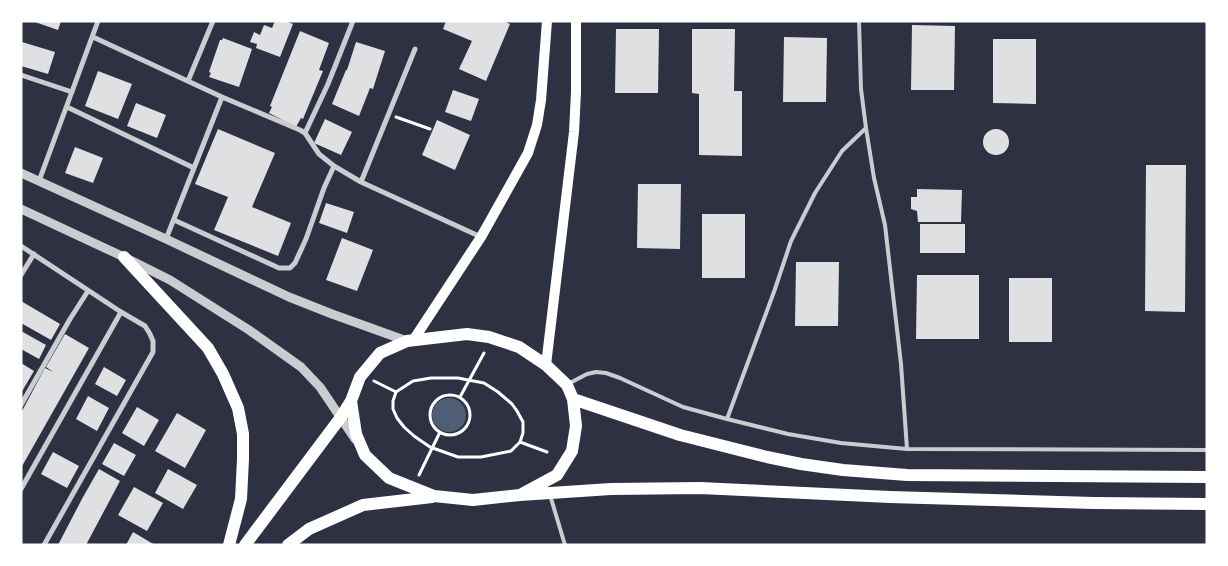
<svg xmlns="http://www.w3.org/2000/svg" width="1228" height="566" font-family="'Open Sans',sans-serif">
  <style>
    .water { fill: #4f5d75 }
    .building { fill: #e0e0e3 }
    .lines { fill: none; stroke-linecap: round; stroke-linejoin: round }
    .path { stroke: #fff; stroke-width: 3 }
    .service { stroke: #caccd0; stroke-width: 4 }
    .minor { stroke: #caccd0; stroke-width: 5 }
    .tertiary { stroke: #caccd0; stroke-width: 9 }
    .secondary { stroke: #fff; stroke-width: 10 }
    .primary { stroke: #fff; stroke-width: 12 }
  </style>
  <rect width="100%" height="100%" fill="#2d3142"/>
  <path class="water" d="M432 415a17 17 0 1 1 34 0a17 17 0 1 1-34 0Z"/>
  <path class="building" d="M32 21H61L58 30Z
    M275 21H285L293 24 280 57 256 48 257 44 250 42 254 32 260 35 264 25 272 28Z
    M446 21H503L510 24 486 81 459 69 472 41 443 29Z
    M912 25 955 26 954 90H911Z
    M616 29H659L658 93H615Z
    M692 29H735L734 91H742V156L699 155V94L692 93Z
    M300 31 329 43 319 70 323 71 303 119 301 118 296 127 269 113 272 107 270 106Z
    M784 37 827 38 826 102H783Z
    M223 38 252 49 239 87 209 77 211 73 209 72 220 40H222Z
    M993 39H1036V104L993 103Z
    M22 42 55 52 48 74 21 66V45Z
    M356 42 385 51 373 89 370 88 359 116 332 104 346 70H347Z
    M98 71 132 84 118 119 85 106Z
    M453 90 479 99 471 121 445 112Z
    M136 103 166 115 157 138 127 126Z
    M325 119 352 132 341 155 314 143Z
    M437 120 470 135 455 170 422 155Z
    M983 142a13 13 0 1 1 26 0a13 13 0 1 1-26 0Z
    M218 129 275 153 252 207 291 223 278 256 214 230 228 197 195 184Z
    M75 147 103 158 93 183 65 173Z
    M1146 165H1186L1185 312 1145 311Z
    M638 184H681L680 249 637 248Z
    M917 189 962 190 961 222H918L917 211 911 209V197H917Z
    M326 203 354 212 347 233 319 223Z
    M702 214H745V278H702Z
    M920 224H965V253H920Z
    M342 238 373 250 357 291 326 280Z
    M796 262H839L838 326H795Z
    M917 275H979V339H916Z
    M1009 278H1052V342H1009Z
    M21 301 60 324 51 340 21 323Z
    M21 331 46 345 39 359 21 349Z
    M65 334 89 348 21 468V413L45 368 53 372 46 367Z
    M21 363 34 371 21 393Z
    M104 367 126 380 117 396 95 384Z
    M88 396 109 408 97 431 76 419Z
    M137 407 159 420 144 446 122 433Z
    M177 413 206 430 185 468 155 451Z
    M114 443 136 455 124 476 102 464Z
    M53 452 79 466 67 488 41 474Z
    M99 469 120 481 86 545H58L83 497 91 501 83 497Z
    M168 469 197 485 183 509 155 493Z
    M134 487 163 503 147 531 118 515Z
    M133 532 155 545H126Z"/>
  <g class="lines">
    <path class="path" d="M396 117 430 129
      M431 378H458L484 383 498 392 512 404 517 411 523 422V433L520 442 511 451 481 457H458L430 447 414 436 404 427 397 418 393 409V401L396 392 413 381Z
      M374 381 396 392
      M430 415a20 20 0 1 1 40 0a20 20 0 1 1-40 0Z
      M460 397 484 353
      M520 442 547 452
      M419 475 440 432"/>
    <path class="service" d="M859 21 861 89 866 128 874 178 885 225 901 364 907 449
      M568 384 587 374 596 372 606 373 620 378 683 407 727 419 788 434 841 443 907 449 1207 450
      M727 419 775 289 791 241 815 193 842 151 866 128
      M550 495 565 545"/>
    <path class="minor" d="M93 37 222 97 300 130 305 133 319 154 334 166 361 182 481 237
      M21 75 72 92
      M188 81 213 21
      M67 107 194 168
      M305 133 328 84 353 21
      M39 181 98 21
      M361 182 415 49
      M174 220 279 268H290L295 263 306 239 324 188 334 166
      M166 239 222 97
      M21 246 121 312 145 326 150 334 153 341V352L44 545
      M21 275 34 254
      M21 405 70 319 88 291
      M21 489 121 312"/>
    <path class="tertiary" d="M21 173 166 239 289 297 332 314 407 341
      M21 209 124 257 170 280 249 330 301 367 320 387 355 439"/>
    <path class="secondary" d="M414 339 481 237 528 153 537 125 541 100 547 21
      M546 365 574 132 576 92V21"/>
    <path class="primary" d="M124 257 208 348 223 374 238 408 243 434V459L241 499 229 545
      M573 399 680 435 767 457 801 464 843 470 907 475 1207 477
      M520 495 557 475 572 451 576 426 573 399 567 385 546 365 519 347 489 337 467 334 407 341 380 353 360 377 351 401 356 434 365 455 389 478 434 496 473 500 520 495 611 489 700 488 890 497 1094 503 1207 504
      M245 545 341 417 351 401
      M288 545 309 529 363 505 432 497"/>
  </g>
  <rect width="1228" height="566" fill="none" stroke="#ffffff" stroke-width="45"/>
</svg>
